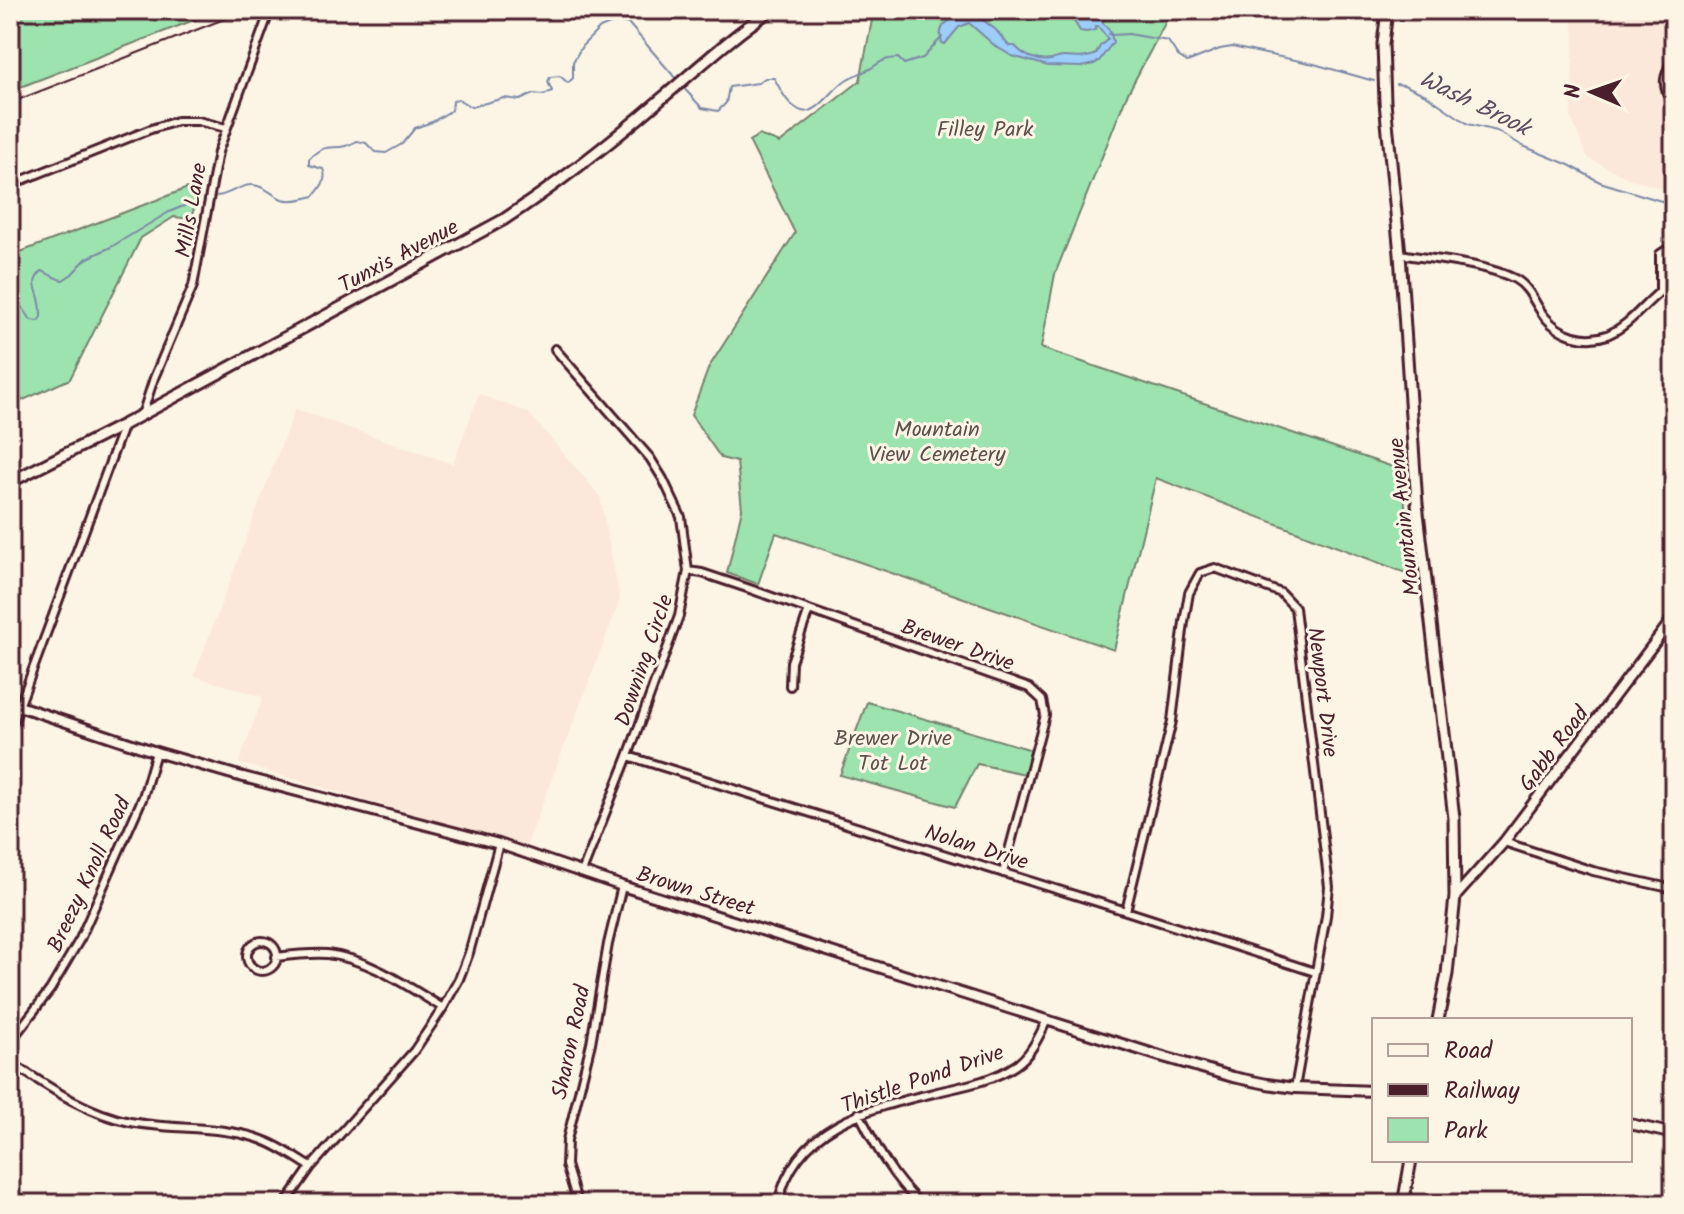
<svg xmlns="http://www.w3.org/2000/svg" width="1684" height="1214" font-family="Kalam,sans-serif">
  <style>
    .built { fill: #fbe8da }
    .green { fill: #9de3af; stroke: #74816d; stroke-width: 2 }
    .water { fill: #9ccef9; stroke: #7b88a7; stroke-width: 2 }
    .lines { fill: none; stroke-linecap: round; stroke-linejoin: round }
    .stream { stroke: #7b88a7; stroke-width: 2 }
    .minor-casing { stroke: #4a1f2b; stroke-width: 12 }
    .tertiary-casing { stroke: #4a1f2b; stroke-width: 14 }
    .secondary-casing { stroke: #4a1f2b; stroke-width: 15 }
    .minor { stroke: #fcf5e5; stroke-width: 6 }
    .tertiary { stroke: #fcf5e5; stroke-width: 8 }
    .secondary { stroke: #fcf5e5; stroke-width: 9 }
    .rail { stroke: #4a1f2b; stroke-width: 2 }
    .labels { text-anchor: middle; stroke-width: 6; stroke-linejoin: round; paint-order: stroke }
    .park-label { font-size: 22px; fill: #5f504c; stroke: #fcf5e5 }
    .street-label { font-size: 22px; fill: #4a1f2b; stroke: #fcf5e5 }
    .water-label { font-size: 24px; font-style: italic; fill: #5e4b5e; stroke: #fcf5e5 }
  </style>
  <rect width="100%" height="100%" fill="#fcf5e5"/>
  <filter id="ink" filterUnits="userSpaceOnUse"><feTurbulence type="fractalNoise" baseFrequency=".0125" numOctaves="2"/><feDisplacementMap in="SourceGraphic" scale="16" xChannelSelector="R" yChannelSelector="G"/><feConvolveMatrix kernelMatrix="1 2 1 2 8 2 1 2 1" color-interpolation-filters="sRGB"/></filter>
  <g filter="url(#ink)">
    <path class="built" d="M1570 10H1674V189H1664L1628 178 1590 159 1586 155 1571 117 1574 33Z
      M479 394 529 413 600 496 620 600 526 847 239 763 263 697 194 676 295 409 453 464Z"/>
    <path class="green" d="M10 10H220L10 91Z
      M874 10H1172L1126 97 1055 274 1041 348 1402 470 1411 575 1156 478 1114 650 776 533 758 584 727 573 742 509 737 462 721 458 691 415 709 367 795 233 749 141 759 135 780 143 860 81Z
      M201 183 191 219 174 217 141 238 70 379 10 406V256Z
      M867 702 1032 750 1025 774 977 764 955 807 840 775Z"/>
    <path class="water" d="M967 10H982L980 15 982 19 996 30 1009 46H1015C1024 56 1037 62 1051 60 1055 59 1059 57 1064 57 1076 57 1084 60 1096 54L1100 46 1108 39 1098 26H1096L1095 30 1087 32 1080 31 1071 16 1063 10H1112L1102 22 1110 31 1113 42 1099 61 1094 64 1081 67 1048 66 1012 56 995 46 969 23 959 27 945 44 942 43C935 21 955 20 967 10Z"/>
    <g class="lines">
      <path class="stream" d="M1109 34 1111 35 1129 34 1168 41 1178 56 1187 62 1220 49 1232 47 1314 64 1374 81
        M1396 84 1404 85 1426 95 1468 124 1497 131 1523 146 1569 165 1600 182 1674 205
        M681 85 702 108 718 111 726 103 729 87 758 83 765 78H774C781 90 788 107 802 111 817 116 834 87 846 80 854 75 862 73 870 69 882 61 883 59 898 58L904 64 923 58 942 37
        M217 196C230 195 240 184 253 185 265 186 272 195 282 199 292 202 304 199 314 196 320 188 328 180 323 169L309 165V159C327 139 336 154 357 141L366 143 375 152 386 153 402 144 415 128 432 122 452 110 453 101 458 99 471 107 504 98 520 100 533 94 544 95 552 91 548 82 550 77 560 76 568 83 573 78V62L582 46 600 28 617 21 629 24 677 80
        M10 309 16 306 23 308 31 320 38 321 41 317C41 313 41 308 40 303 38 289 29 283 42 271 50 274 55 279 63 280L72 274 86 259 111 247 169 212 198 200
        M10 315 16 327 13 333H10"/>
      <defs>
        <path id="minor" d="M1673 10C1673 24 1674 38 1673 51 1672 71 1658 75 1669 97L1674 98
          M10 185 151 129 177 121H198L226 128
          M1400 254C1436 260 1483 263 1515 279 1530 287 1535 305 1545 317 1560 335 1585 343 1607 335 1634 324 1649 295 1674 282
          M1660 289V254L1674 245
          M555 349 650 458 663 479 681 517 688 571 679 616 628 756 582 872
          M142 415 154 378 193 286 218 152 270 10
          M688 571 702 573 747 588 1029 688 1042 700 1045 715 1003 873
          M790 686 791 662 809 610
          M10 731 123 427
          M628 756 1126 911 1315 972
          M1504 842 1593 871 1674 889
          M1126 911 1172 721 1184 622 1189 593 1200 573 1215 568 1281 593 1295 608 1329 887 1326 916 1295 1088
          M247 956a15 15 0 1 1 30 0a15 15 0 1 1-30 0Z
          M276 957C293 955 310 953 327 954 370 959 407 986 443 1008
          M10 1042 50 990 80 939 143 797 156 752
          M10 1062C47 1086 85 1113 130 1122 172 1130 216 1125 257 1138 276 1144 293 1156 311 1167
          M859 1113C876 1147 893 1179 921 1204
          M285 1204 311 1167 414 1051 443 1008 459 979 469 953 499 844
          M578 1204 566 1165 567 1140 591 1043 608 944 622 886
          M778 1204C796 1121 876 1107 946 1090 969 1085 996 1079 1016 1065 1031 1055 1039 1036 1047 1020"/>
        <path id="tertiary" d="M10 703 156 752 232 774 499 844 622 886 1160 1056 1233 1077 1267 1084 1295 1088 1374 1091
          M1455 897 1504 842 1674 617
          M1630 1124 1674 1134"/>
        <path id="secondary" d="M1387 10 1383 44 1385 102 1400 254 1417 504 1454 818 1455 897 1447 974 1438 1020
          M10 482 123 425 503 220C558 184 610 143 660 100 697 69 731 37 771 10
          M1403 1204 1411 1160"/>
      </defs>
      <use href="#minor" class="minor-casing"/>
      <use href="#tertiary" class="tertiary-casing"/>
      <use href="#secondary" class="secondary-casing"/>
      <use href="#minor" class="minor"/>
      <use href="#tertiary" class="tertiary"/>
      <use href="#secondary" class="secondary"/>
      <path class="rail" d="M10 103 247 10"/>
    </g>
  </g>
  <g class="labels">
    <g class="park-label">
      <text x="985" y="136">Filley Park</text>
      <text x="937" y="436">Mountain<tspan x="937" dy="25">View Cemetery</tspan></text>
      <text x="893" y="745">Brewer Drive<tspan x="893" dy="25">Tot Lot</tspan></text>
    </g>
    <g class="street-label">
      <text transform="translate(190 210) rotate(-80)" y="8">Mills Lane</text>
      <text transform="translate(398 255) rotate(-28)" y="8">Tunxis Avenue</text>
      <text transform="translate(1403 517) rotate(-96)" y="8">Mountain Avenue</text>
      <text transform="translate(958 644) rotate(19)" y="8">Brewer Drive</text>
      <text transform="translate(643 660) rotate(-71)" y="8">Downing Circle</text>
      <text transform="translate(1324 692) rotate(83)" y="8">Newport Drive</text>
      <text transform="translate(1553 748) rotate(-53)" y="8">Gabb Road</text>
      <text transform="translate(977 846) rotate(17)" y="8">Nolan Drive</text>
      <text transform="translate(88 874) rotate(-65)" y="8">Breezy Knoll Road</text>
      <text transform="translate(696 890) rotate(17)" y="8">Brown Street</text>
      <text transform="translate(570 1042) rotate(-78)" y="8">Sharon Road</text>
      <text transform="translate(922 1078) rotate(-19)" y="8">Thistle Pond Drive</text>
    </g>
    <g class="water-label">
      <text transform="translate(1475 103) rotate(26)" y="8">Wash Brook</text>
    </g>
  </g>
  <rect width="1684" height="1214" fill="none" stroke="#fcf5e5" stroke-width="40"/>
  <rect x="20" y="20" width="1644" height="1174" fill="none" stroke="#4a1f2b" stroke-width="3" filter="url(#ink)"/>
  <rect x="1372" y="1018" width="260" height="144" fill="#fcf5e5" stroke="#b59f9b" stroke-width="2"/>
  <rect x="1388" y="1044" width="40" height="12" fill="#fcf5e5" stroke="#b59f9b" stroke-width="2"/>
  <text x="1444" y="1058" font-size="24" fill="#4a1f2b">Road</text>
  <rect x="1388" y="1084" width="40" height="12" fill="#4a1f2b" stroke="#b59f9b" stroke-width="2"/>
  <text x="1444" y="1098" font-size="24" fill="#4a1f2b">Railway</text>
  <rect x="1388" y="1118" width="40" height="24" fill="#9de3af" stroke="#b59f9b" stroke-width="2"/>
  <text x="1444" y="1138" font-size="24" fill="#4a1f2b">Park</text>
  <g transform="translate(1592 92) rotate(272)" stroke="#fcf5e5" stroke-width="6" paint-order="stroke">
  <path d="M0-6L14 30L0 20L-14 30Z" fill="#4a1f2b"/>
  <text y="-12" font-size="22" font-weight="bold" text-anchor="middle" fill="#4a1f2b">N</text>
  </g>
</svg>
